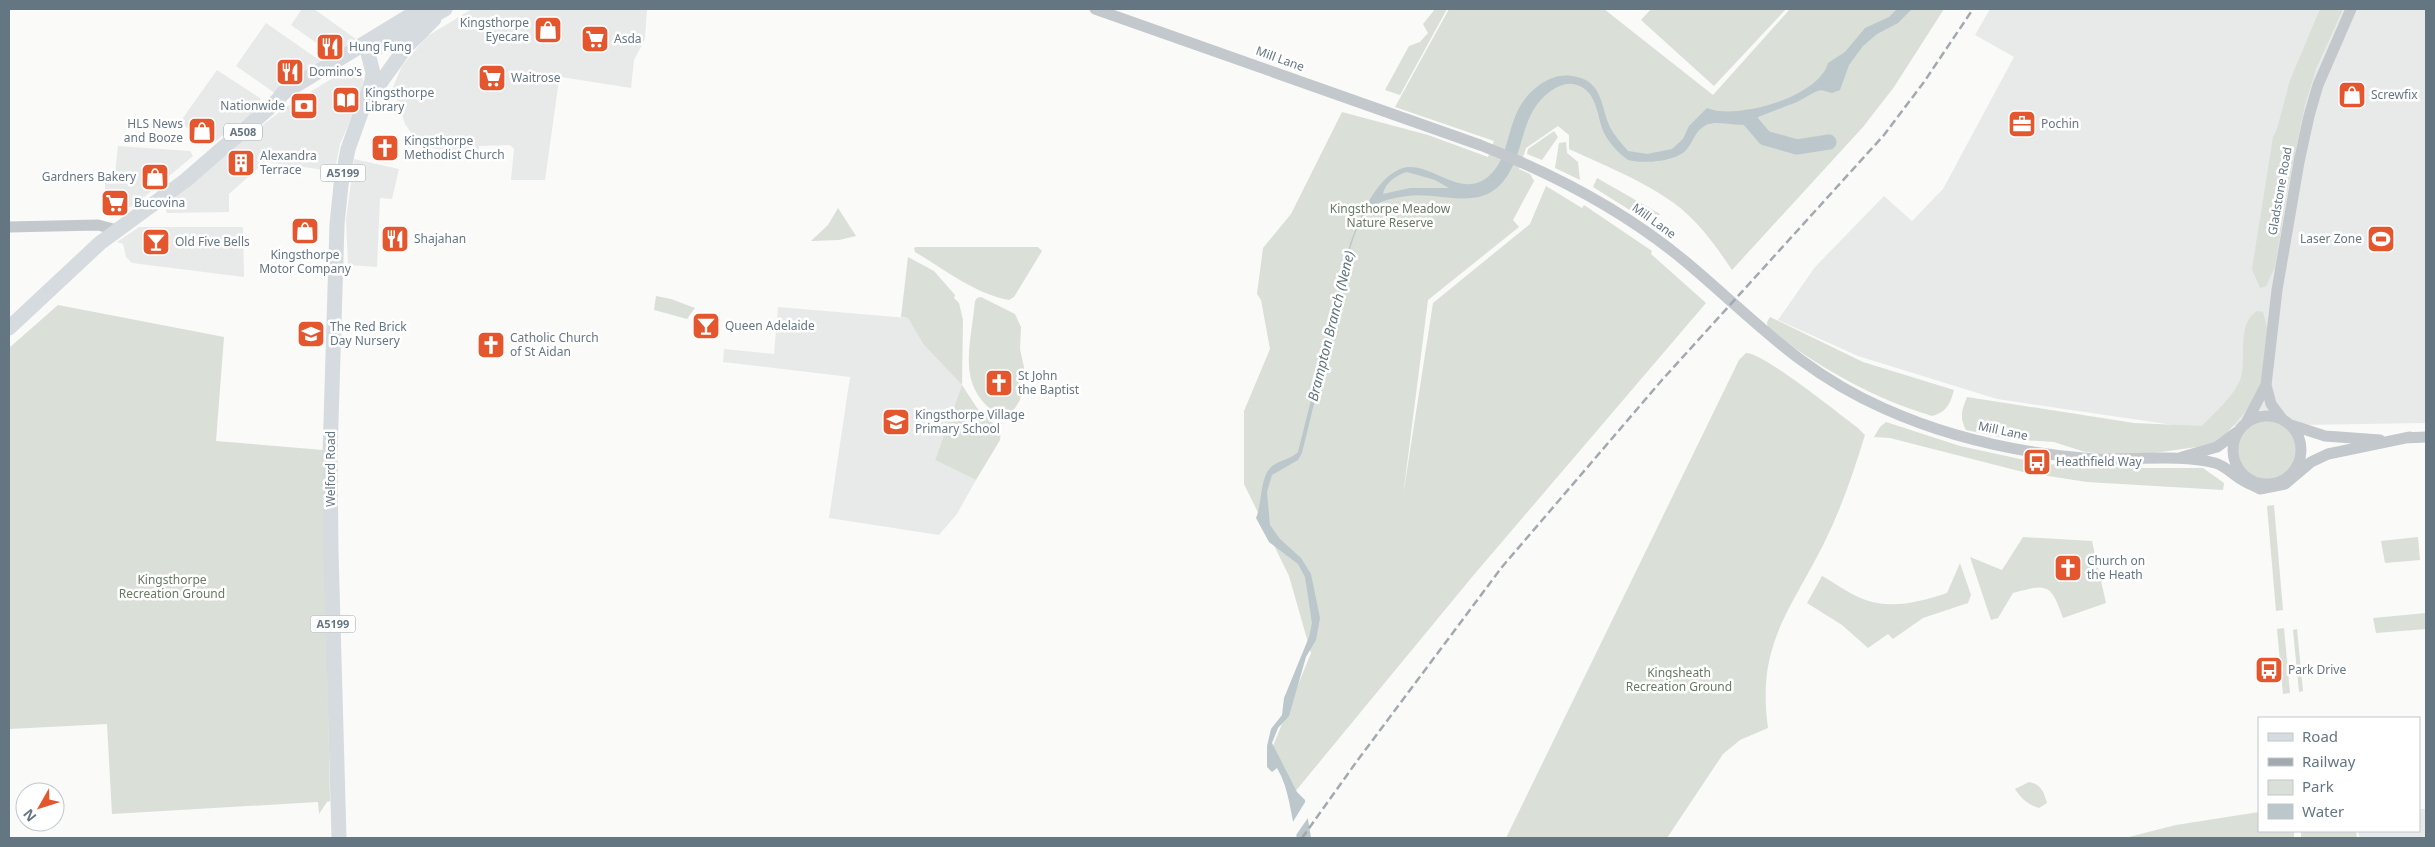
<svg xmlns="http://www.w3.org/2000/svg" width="2435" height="847" font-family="'Noto Sans',sans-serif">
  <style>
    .built { fill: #e8e9e9 }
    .green { fill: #dadfd7 }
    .water { fill: #bbc7cb; fill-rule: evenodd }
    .pier { fill: #fafaf8 }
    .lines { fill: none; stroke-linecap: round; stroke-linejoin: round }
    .river { stroke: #bbc7cb; stroke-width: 15 }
    .tertiary { stroke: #c3c8cc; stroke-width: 11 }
    .primary { stroke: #d6dbdf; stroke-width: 15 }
    .trunk { stroke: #d6dbdf; stroke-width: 15 }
    .rail { stroke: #a2aab0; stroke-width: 2.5; stroke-dasharray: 8 4; stroke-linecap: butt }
    .labels { text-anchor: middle; stroke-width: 5; stroke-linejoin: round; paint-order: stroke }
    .shield { fill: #fff; stroke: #939fa8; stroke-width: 1 }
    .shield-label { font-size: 11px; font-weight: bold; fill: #657683 }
    .poi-label { font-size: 12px; fill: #657683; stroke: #fff; text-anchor: start }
    .street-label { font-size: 12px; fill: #657683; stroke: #fff }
    .park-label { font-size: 12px; fill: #687a64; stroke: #fff }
    .water-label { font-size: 14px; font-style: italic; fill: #60757c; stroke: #fff }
  </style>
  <rect width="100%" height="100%" fill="#fafaf8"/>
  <path class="built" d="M302 9H314L356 39 332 54 291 25Z
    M472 9H647L645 39 634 60 631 88 561 77 559 80 545 180H511L514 149 510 145 479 146 478 153 421 147 405 124 393 87 402 66 426 37Z
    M1990 9H2426V423L2187 427 1997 399 1858 356 1778 320 1815 267 1884 196 1912 221 1943 189 2014 57 1975 35Z
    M266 23 322 62 276 94 236 66Z
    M217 70 260 98 261 106 212 144 205 142 180 122Z
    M344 71H358L366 85 340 144 336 164 325 170 265 162 229 194V212L167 213 164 203 206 168 286 107Z
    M118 146 190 151 193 156 136 204 121 211 106 215 105 182 114 183Z
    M354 159 399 169 392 199 380 198 377 267 348 265 346 220Z
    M139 227H243L244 277 132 263 126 257 123 244 117 242Z
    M778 307 908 318 923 344 962 385 935 460 976 480 957 514 939 535 829 518 850 377 723 362 724 349 774 354Z
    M2419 809H2426V838H2359L2358 831H2419Z"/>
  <path class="green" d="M1435 9H1447L1400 95 1385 90 1409 46 1420 42 1428 33 1423 24Z
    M1449 9H1604L1713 95 1790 9H1944L1894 87 1863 127 1732 270C1714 243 1693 214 1665 197 1635 177 1601 164 1569 149V135L1558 126 1526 148 1519 169 1530 174 1534 181 1513 220 1519 227 1428 300 1403 496 1433 303 1530 224 1546 186 1582 208 1584 205 1652 251 1651 254 1706 303 1472 577 1294 793 1273 746 1311 653 1289 576 1244 484V411L1270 349 1261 300 1257 294 1263 248 1291 214 1342 112 1428 135 1488 157 1494 141 1395 107Z
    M1651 9H1786L1714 86 1641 20Z
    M2320 9H2343L2316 69 2305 105 2288 187 2275 267 2266 286 2260 288 2252 269 2273 137 2277 129 2290 80Z
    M1554 131 1558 137 1542 160 1527 154 1528 149Z
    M1566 142 1567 153 1578 162 1580 180 1555 168 1559 143Z
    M1597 178 1660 214 1652 224 1593 187Z
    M838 208 856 236 839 240 811 241 828 225Z
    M916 247H1038L1042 251 1014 297 1009 300C975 294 944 269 915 252L914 248Z
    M908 257 934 271 955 295 954 298 959 303 963 320 962 385 977 408 1001 431 1000 440 976 480 935 460 962 385 923 344 908 318 901 317Z
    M656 296 671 299 695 308 687 319 654 310Z
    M981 297 1015 314 1021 327 1020 349 1024 367 1023 386 1020 400 1007 421C954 390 970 353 975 301L977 298Z
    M58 305 224 337 216 441 323 450 330 801 327 802 319 814 318 802 112 814 107 724 9 729V348Z
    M2257 311 2263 312 2267 327 2261 387 2252 404 2221 440 2211 445 2147 454H2107L2085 452 2054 442 2009 439 1966 430C1959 417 1962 410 1967 397L2134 423 2202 426C2215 412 2235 396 2241 377 2247 356 2236 325 2257 311Z
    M1770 317 1863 362 1954 390C1950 404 1947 412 1932 416 1871 398 1819 367 1768 329L1767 322Z
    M1746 353C1764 353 1839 414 1858 428L1865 435C1854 471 1842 506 1826 539 1791 611 1756 643 1768 728L1740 740 1723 754 1667 838H1506L1739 360Z
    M2238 450a29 29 0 1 1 58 0a29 29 0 1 1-58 0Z
    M1886 422 1960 446 2043 464 2140 468H2203L2224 483 2223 490 2087 482 2023 472 1890 438 1874 437 1880 427Z
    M2274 505 2283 610 2276 611 2267 506Z
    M2023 537 2092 541 2106 603 2063 618C2051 584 2048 583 2013 593L1998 618 1991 620 1970 557 2002 570Z
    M2418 537 2420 560 2385 563 2381 541Z
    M1960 563 1971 595 1968 603 1923 618 1893 639 1888 634 1868 648 1842 625 1807 603 1822 576C1835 583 1849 594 1863 599 1890 610 1920 602 1947 593Z
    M2426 613V629L2376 633 2373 618Z
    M2284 628 2290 693 2283 694 2277 629Z
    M2297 629 2303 691 2299 692 2293 630Z
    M2029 782C2042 785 2043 791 2047 803L2039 808C2028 805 2021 798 2015 789Z
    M2259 812V831H2294V838H2125L2176 825Z
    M2301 831H2356L2357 838H2301Z"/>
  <path class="water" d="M1897 9H1912L1898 23 1877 34 1863 46 1849 65 1840 90 1832 93 1821 90 1815 92 1797 102 1758 117C1747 133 1721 118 1706 125 1695 131 1694 140 1687 149 1677 162 1643 164 1628 160 1618 153 1606 140 1602 128 1597 113 1596 91 1577 85 1568 82 1560 85 1552 90 1517 114 1527 156 1501 184 1476 211 1439 191 1407 196 1394 198 1374 201 1366 213 1351 233 1345 271 1339 295 1327 348 1315 401 1302 453L1298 460 1272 475 1267 492 1270 525 1280 539 1301 558 1311 574 1320 618 1316 640 1306 657 1289 716 1278 728 1272 743 1297 792 1305 800 1311 838H1297C1290 814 1290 790 1277 768L1272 772 1267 767V746L1271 729 1282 715 1284 698 1309 637 1312 623 1305 577 1298 564 1269 542 1256 518C1262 504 1260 479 1270 468 1278 460 1290 460 1298 452L1350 244C1359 220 1374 180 1400 169 1428 157 1460 202 1489 176 1506 161 1507 136 1515 117 1523 95 1547 72 1572 76 1603 80 1600 105 1610 127 1614 135 1622 144 1628 151L1647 154 1672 149 1683 139 1689 126 1707 108C1737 121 1820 96 1828 63L1845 52 1865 28 1889 17ZM1407 172 1435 180 1449 188H1410L1383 194C1385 183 1396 175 1407 172Z"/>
  <path class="pier" d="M1307 799 1310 815 1294 838 1291 825Z"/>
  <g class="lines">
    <path class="river" d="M1747 117 1765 138 1797 147 1829 142"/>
    <path class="tertiary" d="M1095 9 1480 145C1554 174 1624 210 1686 262 1754 319 1799 371 1883 408 1945 436 2014 452 2083 458 2124 462 2176 453 2215 463 2226 466 2234 476 2244 481 2249 484 2255 486 2260 489L2285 484 2311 462 2328 454 2410 437
      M9 227 98 225 117 230
      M2266 385 2271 404 2283 420
      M2233 450a34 34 0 1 1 68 0a34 34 0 1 1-68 0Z
      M2246 423 2266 385 2277 290 2299 162 2309 116 2318 85 2351 9
      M2291 425 2325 436 2380 440
      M2404 438 2426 437
      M2182 457 2217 447 2237 432"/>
    <path class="primary" d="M371 96 406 47 434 19
      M339 838 331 551 330 455 337 224 341 185 348 149 371 85 373 73 368 53 372 40"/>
    <path class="trunk" d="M377 48 445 9
      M9 328 100 243 186 180 277 101 283 93 421 9"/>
    <path class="rail" d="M1302 838 1357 761 1502 567 1662 380 1884 135 1924 82 1973 9"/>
  </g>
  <defs>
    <symbol id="shop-square" viewBox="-11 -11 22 22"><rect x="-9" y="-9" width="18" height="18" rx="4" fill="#e4572e" stroke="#fff"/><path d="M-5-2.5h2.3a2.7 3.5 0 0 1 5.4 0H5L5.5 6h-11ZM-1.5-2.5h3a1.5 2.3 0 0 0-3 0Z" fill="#fff"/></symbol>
    <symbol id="supermarket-square" viewBox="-11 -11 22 22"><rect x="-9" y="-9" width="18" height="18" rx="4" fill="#e4572e" stroke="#fff"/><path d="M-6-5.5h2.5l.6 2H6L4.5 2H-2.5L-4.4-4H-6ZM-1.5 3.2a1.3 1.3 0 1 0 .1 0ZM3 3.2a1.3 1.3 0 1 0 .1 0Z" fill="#fff"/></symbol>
    <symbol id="restaurant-square" viewBox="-11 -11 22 22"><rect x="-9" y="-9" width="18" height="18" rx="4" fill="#e4572e" stroke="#fff"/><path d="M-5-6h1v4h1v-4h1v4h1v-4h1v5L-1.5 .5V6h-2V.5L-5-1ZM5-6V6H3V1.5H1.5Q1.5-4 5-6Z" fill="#fff"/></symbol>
    <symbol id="library-square" viewBox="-11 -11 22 22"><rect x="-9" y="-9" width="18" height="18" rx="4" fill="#e4572e" stroke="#fff"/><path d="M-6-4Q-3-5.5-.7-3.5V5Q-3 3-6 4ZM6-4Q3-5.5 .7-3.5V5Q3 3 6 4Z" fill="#fff"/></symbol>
    <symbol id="bank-square" viewBox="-11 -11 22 22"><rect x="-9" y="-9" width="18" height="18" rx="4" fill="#e4572e" stroke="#fff"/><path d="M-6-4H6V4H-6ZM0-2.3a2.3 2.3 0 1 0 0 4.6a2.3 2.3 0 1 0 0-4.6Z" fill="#fff"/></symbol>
    <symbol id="office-square" viewBox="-11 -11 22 22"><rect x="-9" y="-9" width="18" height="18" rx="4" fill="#e4572e" stroke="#fff"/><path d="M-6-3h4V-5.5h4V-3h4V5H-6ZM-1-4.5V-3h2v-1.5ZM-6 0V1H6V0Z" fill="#fff"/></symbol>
    <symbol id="church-square" viewBox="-11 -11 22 22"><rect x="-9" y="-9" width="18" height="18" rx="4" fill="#e4572e" stroke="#fff"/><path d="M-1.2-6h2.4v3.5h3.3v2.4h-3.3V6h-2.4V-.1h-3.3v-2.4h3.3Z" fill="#fff"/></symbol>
    <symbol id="building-square" viewBox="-11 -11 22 22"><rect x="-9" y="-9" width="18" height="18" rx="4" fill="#e4572e" stroke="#fff"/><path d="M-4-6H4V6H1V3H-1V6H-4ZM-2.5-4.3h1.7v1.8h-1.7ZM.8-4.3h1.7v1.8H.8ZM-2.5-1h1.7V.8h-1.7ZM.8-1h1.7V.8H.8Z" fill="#fff"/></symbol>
    <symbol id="stadium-square" viewBox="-11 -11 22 22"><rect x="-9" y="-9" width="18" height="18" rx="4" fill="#e4572e" stroke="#fff"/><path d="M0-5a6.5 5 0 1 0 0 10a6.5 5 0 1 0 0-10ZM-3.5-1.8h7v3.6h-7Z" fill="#fff"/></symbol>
    <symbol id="bar-square" viewBox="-11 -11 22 22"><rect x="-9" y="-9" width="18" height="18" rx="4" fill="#e4572e" stroke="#fff"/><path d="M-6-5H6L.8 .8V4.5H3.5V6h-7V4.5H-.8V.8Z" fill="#fff"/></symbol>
    <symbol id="school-square" viewBox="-11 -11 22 22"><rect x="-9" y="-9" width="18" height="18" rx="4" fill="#e4572e" stroke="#fff"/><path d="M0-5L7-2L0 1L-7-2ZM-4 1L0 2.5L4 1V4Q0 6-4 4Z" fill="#fff"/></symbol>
    <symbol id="bus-square" viewBox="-11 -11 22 22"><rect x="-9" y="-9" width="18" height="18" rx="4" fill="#e4572e" stroke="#fff"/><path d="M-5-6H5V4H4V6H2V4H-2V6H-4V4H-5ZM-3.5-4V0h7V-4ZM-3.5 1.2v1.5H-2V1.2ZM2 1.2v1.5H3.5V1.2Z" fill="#fff"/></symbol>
  </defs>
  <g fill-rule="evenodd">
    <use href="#shop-square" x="532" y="14" width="32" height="32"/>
    <use href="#supermarket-square" x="579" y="23" width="32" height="32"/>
    <use href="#restaurant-square" x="314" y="31" width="32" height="32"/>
    <use href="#restaurant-square" x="274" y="56" width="32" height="32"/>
    <use href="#supermarket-square" x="476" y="62" width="32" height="32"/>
    <use href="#shop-square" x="2336" y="79" width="32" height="32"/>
    <use href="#library-square" x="330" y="84" width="32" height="32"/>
    <use href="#bank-square" x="288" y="90" width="32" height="32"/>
    <use href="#office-square" x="2006" y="108" width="32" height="32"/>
    <use href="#shop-square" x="186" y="115" width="32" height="32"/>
    <use href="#church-square" x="369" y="132" width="32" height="32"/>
    <use href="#building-square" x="225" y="147" width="32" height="32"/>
    <use href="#shop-square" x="139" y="161" width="32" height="32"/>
    <use href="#supermarket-square" x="99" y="187" width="32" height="32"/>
    <use href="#shop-square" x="289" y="215" width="32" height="32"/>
    <use href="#restaurant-square" x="379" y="223" width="32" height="32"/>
    <use href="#stadium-square" x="2365" y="223" width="32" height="32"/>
    <use href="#bar-square" x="140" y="226" width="32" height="32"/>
    <use href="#bar-square" x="690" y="310" width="32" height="32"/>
    <use href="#school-square" x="295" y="318" width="32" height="32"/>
    <use href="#church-square" x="475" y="329" width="32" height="32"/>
    <use href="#church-square" x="983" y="367" width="32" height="32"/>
    <use href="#school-square" x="880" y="406" width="32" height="32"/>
    <use href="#bus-square" x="2021" y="446" width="32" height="32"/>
    <use href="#church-square" x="2052" y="552" width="32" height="32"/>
    <use href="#bus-square" x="2253" y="654" width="32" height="32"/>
  </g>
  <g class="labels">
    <g class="shield">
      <rect x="224" y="123.5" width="38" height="17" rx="4"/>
      <rect x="320.5" y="164.5" width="45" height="17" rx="4"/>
      <rect x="310.5" y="615.5" width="45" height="17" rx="4"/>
    </g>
    <g class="shield-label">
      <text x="243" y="136">A508</text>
      <text x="343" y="177">A5199</text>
      <text x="333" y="628">A5199</text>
    </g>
    <g class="poi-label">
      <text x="529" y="27" text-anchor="end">Kingsthorpe<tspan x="529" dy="14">Eyecare</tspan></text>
      <text x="614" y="43">Asda</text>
      <text x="349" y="51">Hung Fung</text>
      <text x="309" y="76">Domino's</text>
      <text x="511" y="82">Waitrose</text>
      <text x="365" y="97">Kingsthorpe<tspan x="365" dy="14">Library</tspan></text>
      <text x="2371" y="99">Screwfix</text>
      <text x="285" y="110" text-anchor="end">Nationwide</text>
      <text x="183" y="128" text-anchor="end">HLS News<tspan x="183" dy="14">and Booze</tspan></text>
      <text x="2041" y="128">Pochin</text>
      <text x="404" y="145">Kingsthorpe<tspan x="404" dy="14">Methodist Church</tspan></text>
      <text x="260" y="160">Alexandra<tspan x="260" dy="14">Terrace</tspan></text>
      <text x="136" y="181" text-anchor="end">Gardners Bakery</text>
      <text x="134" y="207">Bucovina</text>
      <text x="414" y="243">Shajahan</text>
      <text x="2362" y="243" text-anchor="end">Laser Zone</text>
      <text x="175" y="246">Old Five Bells</text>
      <text x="305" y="259" text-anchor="middle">Kingsthorpe<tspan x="305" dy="14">Motor Company</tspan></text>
      <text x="725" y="330">Queen Adelaide</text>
      <text x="330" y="331">The Red Brick<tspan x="330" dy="14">Day Nursery</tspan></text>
      <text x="510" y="342">Catholic Church<tspan x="510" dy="14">of St Aidan</tspan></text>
      <text x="1018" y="380">St John<tspan x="1018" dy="14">the Baptist</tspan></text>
      <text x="915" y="419">Kingsthorpe Village<tspan x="915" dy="14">Primary School</tspan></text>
      <text x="2056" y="466">Heathfield Way</text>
      <text x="2087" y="565">Church on<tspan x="2087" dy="14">the Heath</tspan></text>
      <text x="2288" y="674">Park Drive</text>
    </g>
    <g class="street-label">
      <text transform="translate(1280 59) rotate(20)" y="4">Mill Lane</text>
      <text transform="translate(2280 191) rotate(-80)" y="4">Gladstone Road</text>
      <text transform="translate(1654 221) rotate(36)" y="4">Mill Lane</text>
      <text transform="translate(2003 431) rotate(12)" y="4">Mill Lane</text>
      <text transform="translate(331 469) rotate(-90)" y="4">Welford Road</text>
    </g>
    <g class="park-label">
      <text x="1390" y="213">Kingsthorpe Meadow<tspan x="1390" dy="14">Nature Reserve</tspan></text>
      <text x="172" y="584">Kingsthorpe<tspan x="172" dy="14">Recreation Ground</tspan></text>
      <text x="1679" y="677">Kingsheath<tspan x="1679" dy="14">Recreation Ground</tspan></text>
    </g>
    <g class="water-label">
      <text transform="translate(1331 326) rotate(-76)" y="5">Brampton Branch (Nene)</text>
    </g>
  </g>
  <rect width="2435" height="847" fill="none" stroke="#657683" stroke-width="20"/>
  <rect x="2258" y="717" width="162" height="115" fill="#ffffff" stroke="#c1c8cd"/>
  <rect x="2268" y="733" width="25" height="8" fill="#d6dbdf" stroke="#c1c8cd"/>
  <text x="2302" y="742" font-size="15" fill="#657683">Road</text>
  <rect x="2268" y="758" width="25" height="8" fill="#a2aab0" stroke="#c1c8cd"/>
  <text x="2302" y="767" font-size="15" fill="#657683">Railway</text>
  <rect x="2268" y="780" width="25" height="15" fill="#dadfd7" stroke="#c1c8cd"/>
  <text x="2302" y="792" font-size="15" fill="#657683">Park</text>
  <rect x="2268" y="804" width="25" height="15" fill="#bbc7cb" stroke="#c1c8cd"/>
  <text x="2302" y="817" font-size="15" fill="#657683">Water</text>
  <g transform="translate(40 807) rotate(231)"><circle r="24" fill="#ffffff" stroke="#c1c8cd"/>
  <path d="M0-4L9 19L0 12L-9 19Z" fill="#e4572e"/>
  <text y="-8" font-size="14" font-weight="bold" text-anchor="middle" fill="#657683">N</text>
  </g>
</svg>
